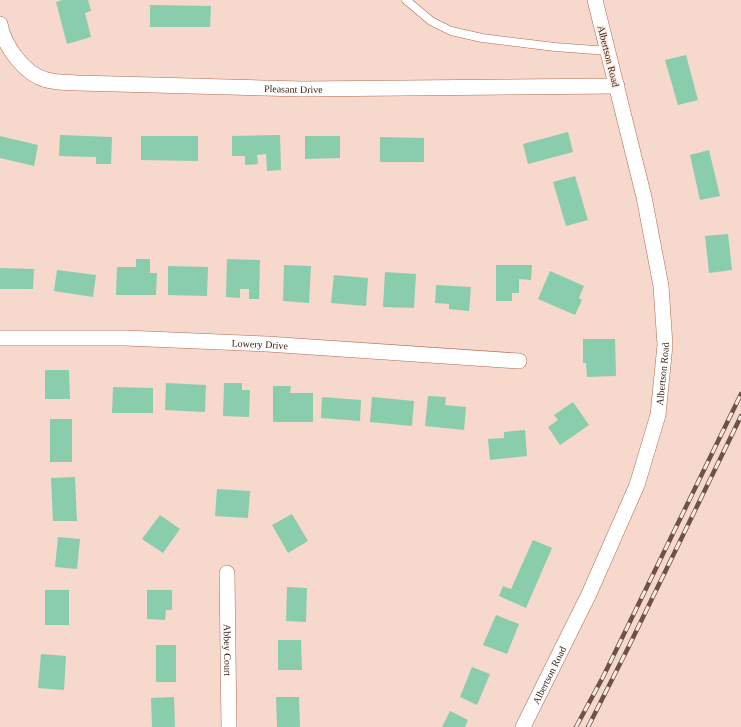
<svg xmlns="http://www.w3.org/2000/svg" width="741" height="727" font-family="Georgia,serif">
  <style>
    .building { fill: #8acdad }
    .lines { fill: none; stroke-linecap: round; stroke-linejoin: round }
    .service-casing { stroke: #ae6c50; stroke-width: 9 }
    .minor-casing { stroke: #ae6c50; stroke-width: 16 }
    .service { stroke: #fff; stroke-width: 8 }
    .minor { stroke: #fff; stroke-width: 15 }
    .rail-casing { stroke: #6e5246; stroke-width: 4.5 }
    .rail { stroke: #f9e9e3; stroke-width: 3; stroke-dasharray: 9; stroke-linecap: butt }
    .labels { text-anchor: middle; stroke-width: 3; stroke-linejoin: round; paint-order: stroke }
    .street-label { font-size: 10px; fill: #3c2115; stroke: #f9e9e3 }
  </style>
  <rect width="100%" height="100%" fill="#f6d8cc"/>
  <path class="building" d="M62 0H88L91 11 85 13 91 37 67 44 56 2Z
    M150 5 211 6 210 27H150Z
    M686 55 698 100 678 105 665 60Z
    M568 132 573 152 528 164 523 144Z
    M60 135 112 137 111 164H96V157L59 156Z
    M280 135 281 170 267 171 266 154 257 155 258 164 245 165V156H232V136Z
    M0 136 38 145 34 166 0 158Z
    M141 136H198V161L141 160Z
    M305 136H340V158L305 159Z
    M380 137 424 138V162H380Z
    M709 150 720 196 700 200 690 155Z
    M575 176 588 220 566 226 553 182Z
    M728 234 732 270 709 273 705 236Z
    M136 259H150V273H157L156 295H116L117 267H136Z
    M227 259 260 260 259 299H249V289H240V298L226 297Z
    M284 265 311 266 309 303 283 301Z
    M496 265H532L531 280 519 279V293H512V301H496Z
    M168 266 208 267 207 296 168 295Z
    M0 268 34 269 33 289H0Z
    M57 270 96 275 93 297 54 291Z
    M550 271 584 286 579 298 582 300 575 315 538 299Z
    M385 272 416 274 414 308 383 307Z
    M334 275 368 278 366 306 331 303Z
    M436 285 471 287 469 311 449 309V304L435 303Z
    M583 339H615L616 376 587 377 586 363H583Z
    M45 370H69L70 399H45Z
    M166 383 206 385 205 412 165 410Z
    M224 383H242V390H250L249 417 223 416Z
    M273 386H291L290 393H313V422H273Z
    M113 387 153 388V413H112Z
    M428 396 446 397 445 405 466 407 464 430 425 426Z
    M322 397 361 400 360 421 321 418Z
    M372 397 414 401 412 426 370 422Z
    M573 402 589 425 560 445 548 427 558 420 554 415Z
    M50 419H72V462H50Z
    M525 430 527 456 490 460 488 439 504 438V432Z
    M75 477 77 521H53L51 478Z
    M217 489 250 491 248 518 215 516Z
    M292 514 308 541 288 553 272 525Z
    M160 515 180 529 163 553 142 539Z
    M58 537 80 539 77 569 55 567Z
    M533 540 552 548 526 608 499 596 503 586 511 589Z
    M287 587 307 588 306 622 286 621Z
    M45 590H69V625H45Z
    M147 590H172V610H166L165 620 147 619Z
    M496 615 519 624 507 654 483 645Z
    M278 640H301L302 670H278Z
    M156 645H176V682H156Z
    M41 654 66 656 64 690 38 688Z
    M472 667 490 674 477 705 460 697Z
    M174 697 175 727H152L151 698Z
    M276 697H299L300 727H277Z
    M450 711 468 720 465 727H442Z"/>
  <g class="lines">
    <defs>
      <path id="service" d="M406 0 431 21 451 31 482 38 555 47 608 51"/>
      <g id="minor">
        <path id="s1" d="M0 24C4 46 25 75 47 80 57 83 68 82 78 83L302 89 617 86"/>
        <path id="s2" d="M0 338H125L267 344 519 361"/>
        <path id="s3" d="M227 573 229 727"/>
        <path id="s4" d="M523 727 589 594 637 485 658 415 665 345 661 286 644 197 595 0"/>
      </g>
    </defs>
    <use href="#service" class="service-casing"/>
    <use href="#minor" class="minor-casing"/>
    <use href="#service" class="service"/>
    <use href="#minor" class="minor"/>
    <defs>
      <path id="rail" d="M576 727 603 677 741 394
        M588 727 628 648 741 416"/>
    </defs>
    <use href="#rail" class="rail-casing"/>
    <use href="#rail" class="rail"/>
  </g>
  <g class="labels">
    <g class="street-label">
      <text transform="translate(609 56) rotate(76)" y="4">Albertson Road</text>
      <text dy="4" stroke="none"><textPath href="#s1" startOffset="323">Pleasant Drive</textPath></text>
      <text dy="4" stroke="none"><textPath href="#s2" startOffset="260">Lowery Drive</textPath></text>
      <text dy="4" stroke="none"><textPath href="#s4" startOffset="382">Albertson Road</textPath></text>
      <text dy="4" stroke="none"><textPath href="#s3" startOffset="77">Abbey Court</textPath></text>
      <text dy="4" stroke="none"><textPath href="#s4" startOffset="58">Albertson Road</textPath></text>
    </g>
  </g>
</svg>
